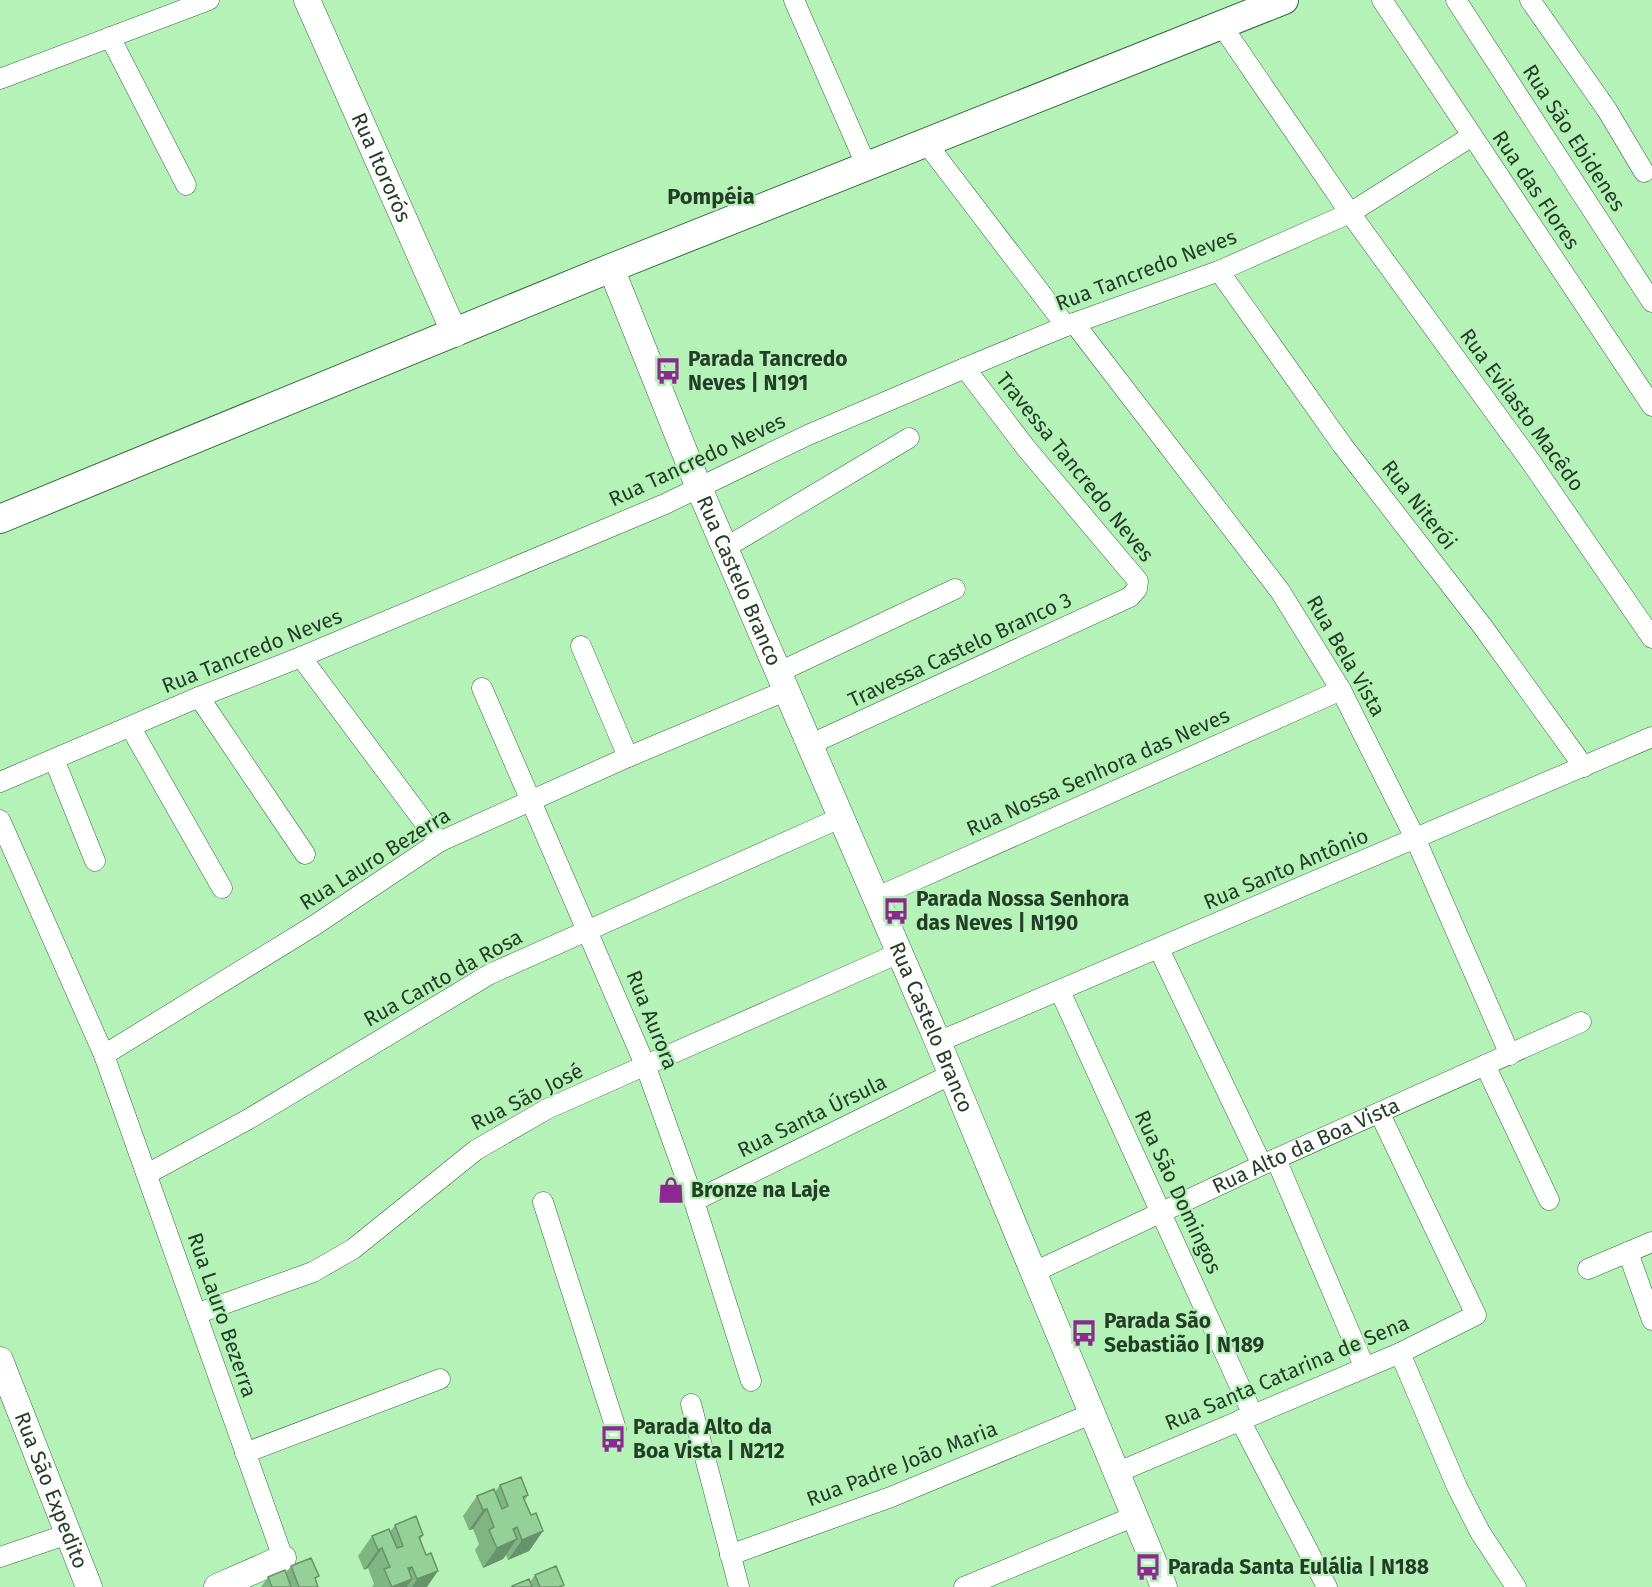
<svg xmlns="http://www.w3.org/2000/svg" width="1652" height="1587" font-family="'Fira Sans',sans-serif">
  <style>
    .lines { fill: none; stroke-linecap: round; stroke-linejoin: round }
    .minor-casing { stroke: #306a37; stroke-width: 21 }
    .tertiary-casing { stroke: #306a37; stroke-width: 27 }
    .secondary-casing { stroke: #306a37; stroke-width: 30 }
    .minor { stroke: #fff; stroke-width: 20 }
    .tertiary { stroke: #fff; stroke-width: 26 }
    .secondary { stroke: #fff; stroke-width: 28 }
    .wall { fill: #7fb483 }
    .shaded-wall { fill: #68926a }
    .building { fill: #94d198; stroke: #68926a; stroke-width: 1.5 }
    .labels { text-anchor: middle; stroke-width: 4.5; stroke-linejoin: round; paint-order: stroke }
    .street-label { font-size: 21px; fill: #243d26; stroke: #b5f2b8 }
    .poi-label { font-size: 21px; font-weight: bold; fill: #243d26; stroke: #b5f2b8; text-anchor: start }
    .neighbourhood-label { font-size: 22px; font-weight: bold; fill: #243d26; stroke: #b5f2b8 }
  </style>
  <rect width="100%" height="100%" fill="#b5f2b8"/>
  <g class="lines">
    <defs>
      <g id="minor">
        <path d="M794 0 867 167"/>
        <path d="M1382 0 1652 406"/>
        <path d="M1456 0 1652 302"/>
        <path d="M1530 0 1607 110 1644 172"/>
        <path d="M1222 26 1350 213 1531 462 1652 638"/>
        <path d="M110 37 186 185"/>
        <path d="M0 79 209 0"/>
        <path d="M927 144 1066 326"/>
        <path d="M1219 271 1343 446 1483 627 1584 767"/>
        <path d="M1074 323 1280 591 1341 690 1416 840 1510 1055"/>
        <path d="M725 548 909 438"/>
        <path d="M581 646 628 757"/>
        <path d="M301 657 439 842"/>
        <path d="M777 673 955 589"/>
        <path d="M482 688 646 1067 694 1201 751 1381"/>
        <path d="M199 697 305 854"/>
        <path d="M131 728 222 888"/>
        <path d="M809 745 1130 597 1137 589 1138 581 1026 448 965 368"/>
        <path d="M54 759 95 861"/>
        <path d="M0 782 199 697 301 657 665 504 808 435 965 368 1066 326 1219 271 1350 213 1472 136"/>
        <path d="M0 820 104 1055 283 1558"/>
        <path d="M875 898 1341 690"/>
        <path d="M1159 949 1262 1165"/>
        <path d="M1060 991 1252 1413"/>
        <path d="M938 1042 1652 737"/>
        <path d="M104 1055 315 925 439 842 628 757 785 691"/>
        <path d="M1485 1065 1549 1200"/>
        <path d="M1276 1159 1364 1366"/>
        <path d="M147 1174 247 1120 490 974 840 818"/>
        <path d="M694 1201 952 1074"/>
        <path d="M543 1202 616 1429"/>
        <path d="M1628 1252 1652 1320"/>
        <path d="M1588 1269 1652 1242"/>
        <path id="s1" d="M1032 1273 1262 1165 1581 1022"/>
        <path d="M196 1314 313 1272 353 1249 476 1150 547 1109 899 953"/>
        <path d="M1400 1353 1457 1487 1480 1532 1516 1587"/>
        <path d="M691 1404 739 1587"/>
        <path d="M1240 1420 1327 1587"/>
        <path d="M245 1453 440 1379"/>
        <path d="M1116 1473 1400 1353 1476 1315 1380 1114"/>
        <path d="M730 1555 891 1497 1091 1414"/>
        <path d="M0 1557 68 1534"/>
        <path d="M964 1587 1135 1516"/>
      </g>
      <g id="tertiary">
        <path id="s2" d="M307 0 455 334"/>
        <path id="s3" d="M611 268 699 488 938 1042 1164 1587"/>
        <path id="s4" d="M0 1360 89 1587"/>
        <path d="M217 1587 283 1558"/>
      </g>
      <path id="secondary" d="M0 519 611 268 1284 0"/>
    </defs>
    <use href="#minor" class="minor-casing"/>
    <use href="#tertiary" class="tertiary-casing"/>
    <use href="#secondary" class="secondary-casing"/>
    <use href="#minor" class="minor"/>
    <use href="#tertiary" class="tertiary"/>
    <use href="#secondary" class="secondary"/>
  </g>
  <path class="wall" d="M500 1485 528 1495 525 1500 531 1515 543 1531 529 1551 508 1560 506 1555 503 1559 483 1568 475 1550 479 1544 473 1529 469 1530 463 1516 477 1496 495 1492Z
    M395 1525 423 1535 420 1540 427 1587H372L374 1584 368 1568 364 1570 358 1556 372 1536 390 1532Z
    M291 1566 316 1581 318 1587H261L268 1577 286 1573Z
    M535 1575 562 1587H511L512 1586 530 1582Z"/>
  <path class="shaded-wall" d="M487 1509 473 1529 469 1530 483 1510Z
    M517 1527 505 1544 517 1539 503 1559 483 1568 497 1548 513 1529Z
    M543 1531 529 1551 508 1560 522 1540Z
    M382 1548 368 1568 364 1570 378 1550Z
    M412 1567 400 1584 412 1579 407 1587H393L408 1568Z
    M438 1571 427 1587H412L417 1579Z"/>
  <path class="building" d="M521 1477 528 1495 523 1497 531 1515 536 1513 543 1531 522 1540 517 1527 513 1529 517 1539 497 1548 489 1530 494 1527 487 1509 483 1510 477 1496 494 1489 502 1509 508 1506 500 1485Z
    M416 1516 423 1535 419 1537 426 1555 431 1553 438 1571 417 1579 412 1567 408 1568 412 1579 392 1587 384 1569 390 1567 382 1548 378 1550 372 1536 389 1529 397 1548 403 1546 395 1525Z
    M311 1558 319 1576 315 1578 318 1587H299L291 1566Z
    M556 1566 564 1585 559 1587H540L535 1575Z
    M285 1570 291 1587H272L268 1577Z
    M529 1579 532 1587H513L512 1586Z"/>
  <defs>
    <symbol id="bus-bare" viewBox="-9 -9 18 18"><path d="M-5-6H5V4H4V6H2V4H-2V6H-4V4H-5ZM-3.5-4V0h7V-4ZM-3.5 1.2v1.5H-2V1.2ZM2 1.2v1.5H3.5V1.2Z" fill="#8c2991" stroke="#b5f2b8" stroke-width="2.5" paint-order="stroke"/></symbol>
    <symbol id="shop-bare" viewBox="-9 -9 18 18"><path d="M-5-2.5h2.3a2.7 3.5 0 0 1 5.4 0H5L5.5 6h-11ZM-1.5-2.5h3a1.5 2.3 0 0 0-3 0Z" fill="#8c2991" stroke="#b5f2b8" stroke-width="2.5" paint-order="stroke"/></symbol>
  </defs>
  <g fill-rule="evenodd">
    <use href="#bus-bare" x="649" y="352" width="38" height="38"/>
    <use href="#bus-bare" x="877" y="892" width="38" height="38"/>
    <use href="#shop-bare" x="652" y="1171" width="38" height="38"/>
    <use href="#bus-bare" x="1065" y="1314" width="38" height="38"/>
    <use href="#bus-bare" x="594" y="1420" width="38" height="38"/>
    <use href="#bus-bare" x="1129" y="1548" width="38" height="38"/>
  </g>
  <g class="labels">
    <g class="street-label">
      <text transform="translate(1574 138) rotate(57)" y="7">Rua São Ebidenes</text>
      <text dy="7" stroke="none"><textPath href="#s2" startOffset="183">Rua Itororós</textPath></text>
      <text transform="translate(1536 190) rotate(56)" y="7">Rua das Flores</text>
      <text transform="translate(1146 270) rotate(-21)" y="7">Rua Tancredo Neves</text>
      <text transform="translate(1522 410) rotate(54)" y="7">Rua Evilasto Macêdo</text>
      <text transform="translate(697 460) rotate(-25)" y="7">Rua Tancredo Neves</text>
      <text transform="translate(1075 467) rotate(51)" y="7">Travessa Tancredo Neves</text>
      <text transform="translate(1419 505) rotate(52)" y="7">Rua Niterói</text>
      <text dy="7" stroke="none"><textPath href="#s3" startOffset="338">Rua Castelo Branco</textPath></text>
      <text transform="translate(960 650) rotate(-25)" y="7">Travessa Castelo Branco 3</text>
      <text transform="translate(252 651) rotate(-22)" y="7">Rua Tancredo Neves</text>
      <text transform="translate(1346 656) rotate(60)" y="7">Rua Bela Vista</text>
      <text transform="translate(1098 772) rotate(-24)" y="7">Rua Nossa Senhora das Neves</text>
      <text transform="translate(375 859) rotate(-32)" y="7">Rua Lauro Bezerra</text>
      <text transform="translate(1286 869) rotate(-23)" y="7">Rua Santo Antônio</text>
      <text transform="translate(443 978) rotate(-29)" y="7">Rua Canto da Rosa</text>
      <text transform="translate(652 1020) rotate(68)" y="7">Rua Aurora</text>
      <text dy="7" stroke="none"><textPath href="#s3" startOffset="824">Rua Castelo Branco</textPath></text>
      <text transform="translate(527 1097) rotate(-27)" y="7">Rua São José</text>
      <text transform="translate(812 1116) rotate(-26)" y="7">Rua Santa Úrsula</text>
      <text dy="7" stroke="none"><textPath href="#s1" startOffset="302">Rua Alto da Boa Vista</textPath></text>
      <text transform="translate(1178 1192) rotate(65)" y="7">Rua São Domingos</text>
      <text transform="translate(222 1315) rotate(71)" y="7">Rua Lauro Bezerra</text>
      <text transform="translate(1287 1373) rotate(-23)" y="7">Rua Santa Catarina de Sena</text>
      <text transform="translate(902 1464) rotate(-21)" y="7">Rua Padre João Maria</text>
      <text dy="7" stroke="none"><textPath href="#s4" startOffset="140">Rua São Expedito</textPath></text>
    </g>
    <g class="poi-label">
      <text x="688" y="366">Parada Tancredo<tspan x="688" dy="24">Neves | N191</tspan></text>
      <text x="916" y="906">Parada Nossa Senhora<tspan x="916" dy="24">das Neves | N190</tspan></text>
      <text x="691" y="1197">Bronze na Laje</text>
      <text x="1104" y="1328">Parada São<tspan x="1104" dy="24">Sebastião | N189</tspan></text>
      <text x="633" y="1434">Parada Alto da<tspan x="633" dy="24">Boa Vista | N212</tspan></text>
      <text x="1168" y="1574">Parada Santa Eulália | N188</text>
    </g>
    <g class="neighbourhood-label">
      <text x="711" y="204">Pompéia</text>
    </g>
  </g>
</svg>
